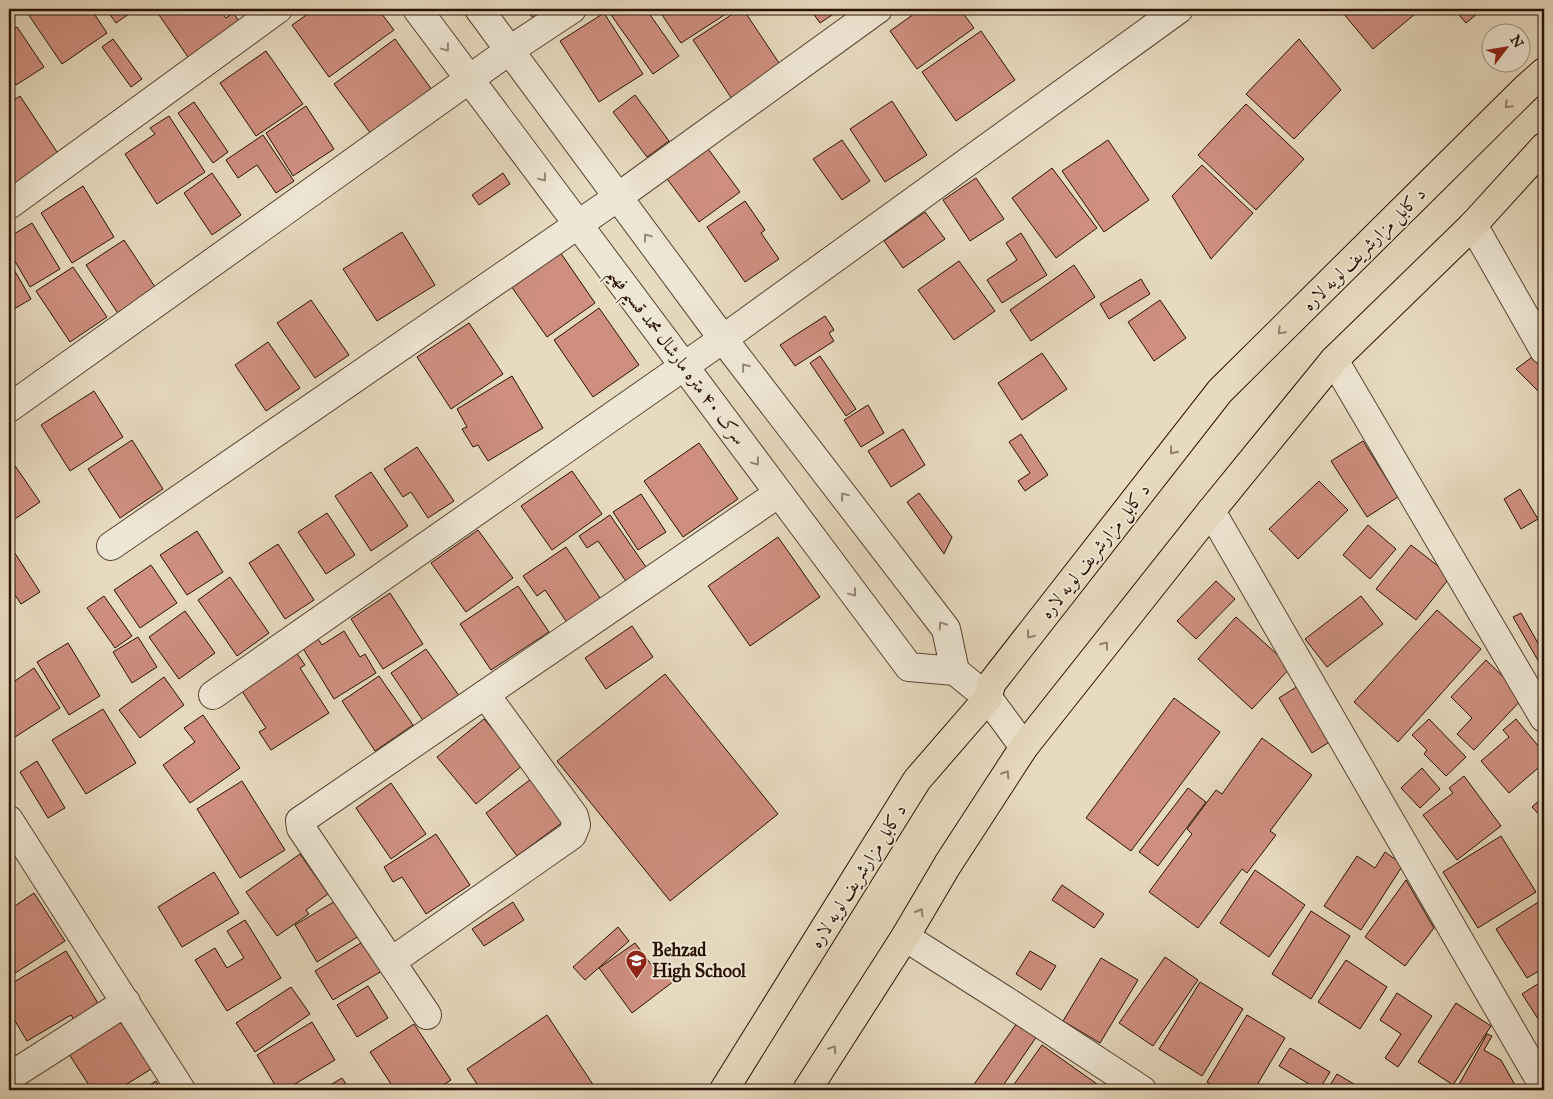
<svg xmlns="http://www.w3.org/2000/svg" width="1553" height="1099" font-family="'IM FELL Great Primer',Amiri,serif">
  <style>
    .building { fill: #ce8f7f; stroke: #2a1204 }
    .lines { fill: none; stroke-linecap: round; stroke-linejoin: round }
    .minor-casing { stroke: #594433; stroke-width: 30 }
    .highway-casing { stroke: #2a1204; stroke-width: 30 }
    .minor { stroke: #efe7d5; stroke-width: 28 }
    .highway { stroke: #e7dabf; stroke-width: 28 }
    .oneway { stroke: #968777 }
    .oneway2 { stroke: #92806b }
    .labels { text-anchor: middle; stroke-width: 4; stroke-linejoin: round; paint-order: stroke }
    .street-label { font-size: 18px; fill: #2a1204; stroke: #efe7d5 }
    .poi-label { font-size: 18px; font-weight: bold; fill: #2a1204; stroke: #efe7d5; text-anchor: start }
  </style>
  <rect width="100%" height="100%" fill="#e7dabf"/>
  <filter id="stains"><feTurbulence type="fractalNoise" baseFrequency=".004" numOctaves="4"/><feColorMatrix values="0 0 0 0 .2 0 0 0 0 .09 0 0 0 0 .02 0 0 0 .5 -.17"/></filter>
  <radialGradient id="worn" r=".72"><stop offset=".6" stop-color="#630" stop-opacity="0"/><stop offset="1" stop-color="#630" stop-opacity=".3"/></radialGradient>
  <path class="building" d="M36 9H91L107 33 62 64 28 14Z
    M106 9H136L116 23Z
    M162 9H219L226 18 233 13 242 25 190 60 157 12Z
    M315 9H378L394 30 329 77 292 25Z
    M526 9H567L541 28Z
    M614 9H646L679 56 653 74 609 12Z
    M658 9H727L729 12 681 43Z
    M740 9H743L783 69 734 102 693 40Z
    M810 9H841L820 23Z
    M921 9H960L974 28 917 69 890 31Z
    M1348 9H1421L1373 49 1343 13Z
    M1454 9H1483L1466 23Z
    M604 13 643 74 599 102 560 41Z
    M17 27 44 67 16 85 9 73V32Z
    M981 31 1015 80 956 121 922 72Z
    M113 39 142 79 131 87 102 47Z
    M395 39 432 90 371 134 334 84Z
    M1299 39 1341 90 1294 139 1246 94Z
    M266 51 303 104 256 136 220 83Z
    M635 95 669 141 647 157 613 112Z
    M20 96 59 155 12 186 9 182V103Z
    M892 101 927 155 885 182 850 129Z
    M194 102 228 152 213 163 178 113Z
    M1246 104 1304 159 1256 210 1198 155Z
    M306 106 334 149 293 176 266 133Z
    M169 116 205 172 157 204 125 154 155 134 150 128Z
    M263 135 294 181 276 193 257 165 238 178 226 160Z
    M842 140 870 181 842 200 813 159Z
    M1108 140 1149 200 1104 232 1062 171Z
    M703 142 740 192 699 222 662 172Z
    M1202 165 1253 213 1211 259 1172 196Z
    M1052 168 1097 228 1056 258 1012 198Z
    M212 173 241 215 212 235 184 193Z
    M503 173 510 184 479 205 472 195Z
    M976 178 1004 219 970 241 943 200Z
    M83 186 114 237 72 263 41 213Z
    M745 201 765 230 761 233 779 259 745 282 707 227Z
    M925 212 945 239 903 268 884 241Z
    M32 223 60 269 30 287 9 251V237Z
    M402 232 435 285 377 321 343 269Z
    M1021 233 1047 275 1002 303 987 280 1017 260 1006 243Z
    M124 240 159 293 121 318 86 265Z
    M560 252 595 303 547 337 511 286Z
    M9 261 31 299 9 312Z
    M959 261 995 311 954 340 918 290Z
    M1074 265 1095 297 1031 341 1010 310Z
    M73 267 107 317 70 342 36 291Z
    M1141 279 1150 294 1109 319 1100 304Z
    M311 300 349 355 315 378 277 323Z
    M1160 300 1186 338 1154 361 1128 322Z
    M599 308 639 365 593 397 554 340Z
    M825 316 834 330 829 333 834 341 795 366 780 345Z
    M469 323 503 374 451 409 417 357Z
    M268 342 300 388 266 411 235 365Z
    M1042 353 1067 389 1022 420 998 383Z
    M1535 355 1544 372V397L1516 369Z
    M820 356 856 409 846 416 810 363Z
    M512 376 543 428 488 461 478 445 473 447 462 429 467 427 457 409Z
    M94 391 123 437 70 471 41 425Z
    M868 405 884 433 861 447 844 420Z
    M903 429 925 465 891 487 868 451Z
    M1021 434 1048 475 1025 491 1018 481 1030 473 1009 442Z
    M132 440 163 489 120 518 88 469Z
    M1363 441 1398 497 1367 517 1331 461Z
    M699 443 738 499 683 537 644 481Z
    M417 447 454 501 428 518 411 492 403 497 384 469Z
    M9 457 40 502 9 523V496L12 494 9 490Z
    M572 471 602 514 552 550 521 506Z
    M371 472 408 526 371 551 335 496Z
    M1319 481 1348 510 1298 559 1269 529Z
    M1520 489 1538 519 1521 529 1504 499Z
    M919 493 952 537 944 554 907 502Z
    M641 494 666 532 638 550 613 512Z
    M327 513 355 555 326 574 298 532Z
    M610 515 648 570 628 584 598 541 587 548 579 536Z
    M1368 525 1396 549 1370 579 1343 555Z
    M478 530 513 578 466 612 431 563Z
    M197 531 223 572 187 595 160 555Z
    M778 537 820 597 750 646 708 586Z
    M9 544 40 592 21 604 9 586Z
    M278 544 314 600 285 619 249 563Z
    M1411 545 1451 576 1416 620 1376 589Z
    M566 547 602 601 568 624 545 590 537 596 523 576Z
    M151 565 177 603 140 628 114 590Z
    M230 577 269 633 237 656 198 600Z
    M1216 581 1235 599 1196 639 1177 621Z
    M518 586 549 632 491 670 460 624Z
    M390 593 423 644 383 669 351 619Z
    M104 596 132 636 115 648 87 608Z
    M1361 596 1383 624 1327 667 1305 639Z
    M1437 610 1481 649 1398 742 1354 702Z
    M185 611 215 653 179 679 149 637Z
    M1521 613 1544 654V662L1540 664 1513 617Z
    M1236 617 1291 667 1252 709 1198 659Z
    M632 626 653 657 606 689 585 658Z
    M344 631 360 657 365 654 376 673 334 699 299 642 314 633 322 645Z
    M138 637 157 667 132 683 113 652Z
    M68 643 100 696 69 715 37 662Z
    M426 649 460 697 424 722 391 673Z
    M296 652 305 665 300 668 329 713 271 750 259 732 266 728 240 688Z
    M1486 660 1524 697 1474 750 1457 734 1472 718 1451 697Z
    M34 668 60 708 9 741V685Z
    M665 674 778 814 670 901 557 761Z
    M379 676 413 725 375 751 342 701Z
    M164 677 184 705 140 738 119 710Z
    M1298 686 1331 741 1312 753 1279 698Z
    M1174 698 1220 732 1131 851 1086 818Z
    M103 709 136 763 86 794 52 740Z
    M203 715 240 768 190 803 163 765 195 742 184 728Z
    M484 719 523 765 476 804 437 757Z
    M1429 719 1466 757 1446 776 1424 754 1427 750 1412 735Z
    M1516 719 1544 753V763L1509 793 1481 761 1509 737 1503 730Z
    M1262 738 1312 775 1270 831 1276 835 1247 873 1242 869 1198 928 1149 892 1192 834 1187 829 1216 790 1222 794Z
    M37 761 65 808 48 818 20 772Z
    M1422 768 1440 789 1420 808 1401 788Z
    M1464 776 1501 826 1457 860 1423 815 1453 793 1449 788Z
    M531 779 563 822 517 856 486 813Z
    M242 781 285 850 240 878 197 809Z
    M391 783 426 834 391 859 356 808Z
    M1188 788 1206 802 1158 866 1139 852Z
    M1544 796V820L1532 807Z
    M436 834 470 885 426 914 402 877 393 882 384 867Z
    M1501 836 1536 892 1478 928 1443 872Z
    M1385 852 1403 865 1361 930 1324 906 1357 856 1375 868Z
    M300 854 328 894 306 910 309 914 277 936 246 892Z
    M1255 870 1305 905 1269 957 1220 923Z
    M214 872 239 913 182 947 158 907Z
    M1406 880 1434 928 1405 966 1365 937Z
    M1062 885 1104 914 1094 928 1052 900Z
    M34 893 65 941 9 977V910Z
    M337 900 359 936 317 962 295 925Z
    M1540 901 1544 907V968L1527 978 1496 929Z
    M513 902 524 920 484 946 472 929Z
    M1311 911 1350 936 1311 999 1272 974Z
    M245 920 281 978 227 1011 195 960 215 948 227 968 244 958 227 931Z
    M618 927 629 941 585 980 573 967Z
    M369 938 387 968 333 1000 315 971Z
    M635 943 653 967 660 962 674 981 632 1013 599 968Z
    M66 951 101 1008 76 1023 71 1015 27 1041 9 1011V985Z
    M1030 951 1056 966 1041 990 1016 974Z
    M1165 957 1198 980 1153 1046 1119 1023Z
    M1101 958 1138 980 1100 1043 1063 1021Z
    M1346 960 1387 987 1360 1029 1318 1002Z
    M1544 980V1028L1522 994Z
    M1200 982 1243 1009 1202 1076 1159 1049Z
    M368 986 388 1018 357 1037 337 1005Z
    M291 987 310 1014 255 1052 236 1023Z
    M1397 993 1432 1016 1398 1067 1385 1058 1401 1034 1380 1020Z
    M1456 1003 1491 1026 1453 1085 1418 1062Z
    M118 1014 153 1068 117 1090H92L65 1048Z
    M547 1015 594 1086 588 1090H481L467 1069Z
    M1247 1015 1285 1038 1254 1090H1221L1207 1082Z
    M312 1022 335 1060 285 1090H278L257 1055Z
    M1017 1023 1037 1036 1000 1090H970Z
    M414 1024 451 1080 435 1090H395L370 1052Z
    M1487 1034 1492 1036 1484 1050 1501 1060 1516 1087 1514 1090H1456Z
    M1042 1045 1097 1084 1093 1090H1010Z
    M1290 1048 1330 1072 1319 1090 1279 1066Z
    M1337 1074 1364 1090H1327Z
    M342 1078 350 1090H322Z
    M156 1081 161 1090H141Z"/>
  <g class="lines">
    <defs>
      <path id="minor" d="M417 9 909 667 955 671 988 698 1024 747
        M479 9 723 339 946 629 955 671
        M9 205 278 9
        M1473 225 1544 350
        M1334 360 1544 718
        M9 408 510 50 572 9
        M1211 511 1544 1087
        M111 546 618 197 878 9
        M213 695 723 339 1179 9
        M9 820 181 1090
        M905 937 1003 999 1142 1090
        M392 961 572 835 576 825 574 816 485 694
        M427 1015 301 828 300 821 779 493
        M9 1077 126 1002"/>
      <path id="highway" d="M724 1090 917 780 988 698 991 684 1220 391 1526 88 1544 72
        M807 1090 905 937 948 864 1024 747 1211 511 1334 360 1473 225 1544 147"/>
    </defs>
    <use href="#minor" class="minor-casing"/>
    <use href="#highway" class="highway-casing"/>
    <use href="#minor" class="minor"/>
    <use href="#highway" class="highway"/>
  </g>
  <defs><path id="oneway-chevron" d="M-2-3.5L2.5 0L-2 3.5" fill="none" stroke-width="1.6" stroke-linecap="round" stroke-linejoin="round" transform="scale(1.25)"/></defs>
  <g class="oneway">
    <use href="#oneway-chevron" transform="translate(446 48) rotate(53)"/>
    <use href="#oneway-chevron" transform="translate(543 178) rotate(53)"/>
    <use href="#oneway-chevron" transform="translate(647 237) rotate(-127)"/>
    <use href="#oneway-chevron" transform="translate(745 367) rotate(-128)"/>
    <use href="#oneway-chevron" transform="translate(756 462) rotate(53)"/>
    <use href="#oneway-chevron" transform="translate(844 496) rotate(-128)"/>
    <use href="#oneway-chevron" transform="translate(853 593) rotate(53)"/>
    <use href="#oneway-chevron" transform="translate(942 625) rotate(-123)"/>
  </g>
  <g class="oneway2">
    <use href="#oneway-chevron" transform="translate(1508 105) rotate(135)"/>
    <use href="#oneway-chevron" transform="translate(1281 331) rotate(135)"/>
    <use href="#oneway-chevron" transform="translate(1173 451) rotate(128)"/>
    <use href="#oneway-chevron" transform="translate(1030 635) rotate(128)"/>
    <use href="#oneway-chevron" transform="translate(1105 645) rotate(-52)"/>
    <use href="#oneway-chevron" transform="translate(1006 774) rotate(-57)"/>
    <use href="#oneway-chevron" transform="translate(920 912) rotate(-60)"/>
    <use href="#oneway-chevron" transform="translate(833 1049) rotate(-57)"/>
  </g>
  <defs>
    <symbol id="school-pin" viewBox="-11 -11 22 30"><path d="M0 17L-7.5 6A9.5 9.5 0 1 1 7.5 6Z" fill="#8f2418" stroke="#efe7d5"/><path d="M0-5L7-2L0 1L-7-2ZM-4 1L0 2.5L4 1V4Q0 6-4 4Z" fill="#fff"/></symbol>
  </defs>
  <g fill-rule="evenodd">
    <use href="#school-pin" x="624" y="948" width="25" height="34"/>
  </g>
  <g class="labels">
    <g class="street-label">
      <text transform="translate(1364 249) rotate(-45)" y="6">د کابل مزارشریف لویه لاره</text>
      <text transform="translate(677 356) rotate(53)" y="6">سرک ۴۰ متره مارشال محمد قسیم فهیم</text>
      <text transform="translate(1095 551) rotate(-52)" y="6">د کابل مزارشریف لویه لاره</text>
      <text transform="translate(858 876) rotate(-58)" y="6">د کابل مزارشریف لویه لاره</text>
    </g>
    <g class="poi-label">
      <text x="652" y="956">Behzad<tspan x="652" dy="21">High School</tspan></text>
    </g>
  </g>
  <rect width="1553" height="1099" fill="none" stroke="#e7dabf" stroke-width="30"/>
  <rect x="10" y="10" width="1533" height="1079" fill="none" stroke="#2a1204" stroke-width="2.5"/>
  <rect x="15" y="15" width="1523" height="1069" fill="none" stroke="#2a1204"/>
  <g transform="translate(1506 48) rotate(59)"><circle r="24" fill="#efe7d5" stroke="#a09281"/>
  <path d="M0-4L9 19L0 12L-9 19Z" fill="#8f2418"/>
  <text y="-8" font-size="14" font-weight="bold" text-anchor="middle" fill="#2a1204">N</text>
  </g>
  <rect width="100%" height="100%" filter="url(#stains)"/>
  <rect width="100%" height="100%" fill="url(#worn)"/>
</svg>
